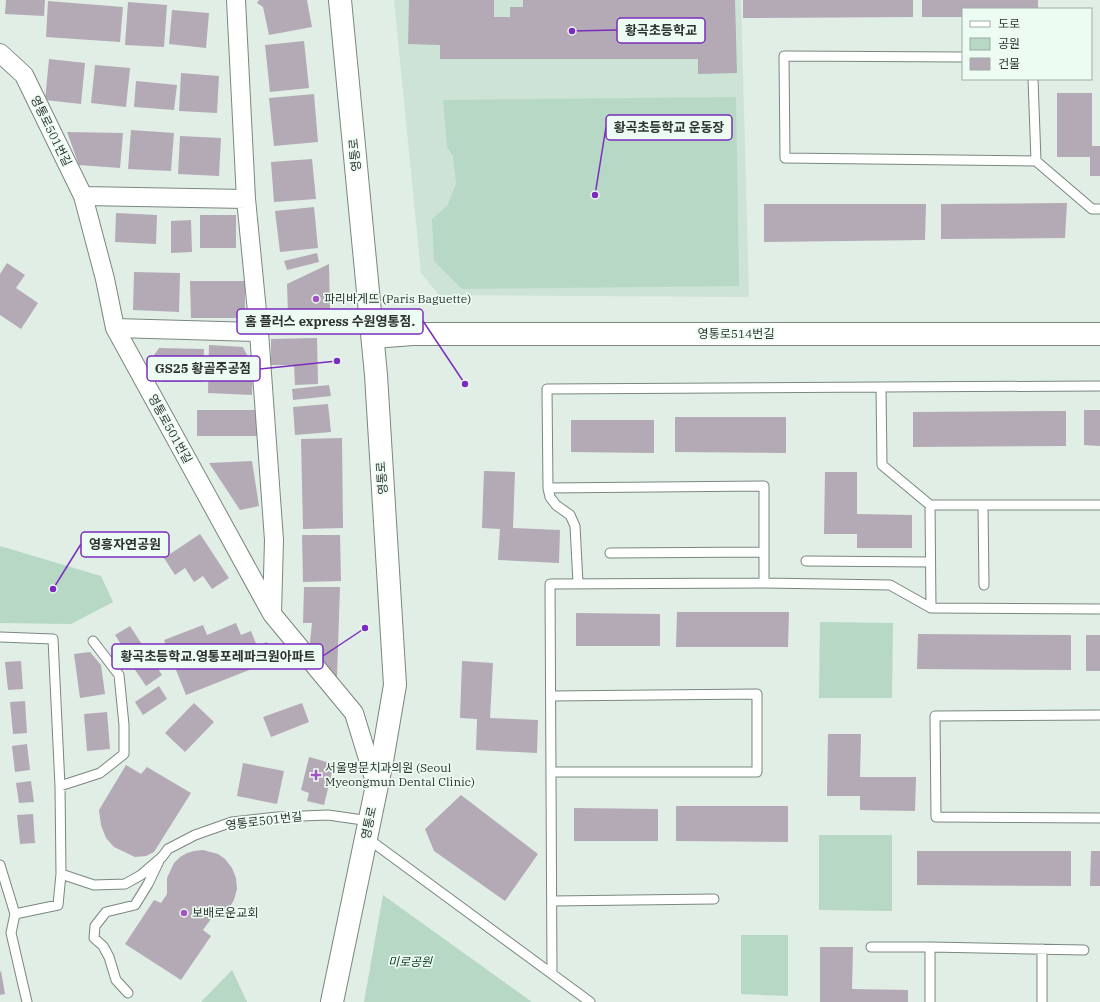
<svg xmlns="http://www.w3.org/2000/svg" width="1100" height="1002" font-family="'IBM Plex Serif','Noto Sans KR',serif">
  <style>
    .built { fill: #cde3d5 }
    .green { fill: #b7d8c4 }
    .building { fill: #b3aab6 }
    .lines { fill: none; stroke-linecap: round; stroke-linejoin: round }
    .service-casing { stroke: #7a877f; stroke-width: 11 }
    .minor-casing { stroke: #7a877f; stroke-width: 20 }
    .tertiary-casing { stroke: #7a877f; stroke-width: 24 }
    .service { stroke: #fff; stroke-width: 9 }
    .minor { stroke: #fff; stroke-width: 18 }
    .tertiary { stroke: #fff; stroke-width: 22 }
    .poi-dot { fill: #a453c3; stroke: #edfcf2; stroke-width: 1.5 }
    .labels { text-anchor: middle; stroke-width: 3.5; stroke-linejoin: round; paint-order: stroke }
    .street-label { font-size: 12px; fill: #2f3431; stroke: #edfcf2 }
    .poi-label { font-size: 12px; fill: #2f3431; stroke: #edfcf2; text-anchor: start }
    .park-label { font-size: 12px; font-style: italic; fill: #0c3823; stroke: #edfcf2 }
    .leader { fill: none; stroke: #7b2cbf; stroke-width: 1.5 }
    .callout-dot { fill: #7b2cbf; stroke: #edfcf2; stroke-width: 1.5 }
    .callout { fill: #edfcf2; stroke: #7b2cbf; stroke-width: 1.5 }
    .callout-label { font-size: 13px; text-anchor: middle; font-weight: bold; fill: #2f3431 }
  </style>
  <rect width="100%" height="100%" fill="#e0eee5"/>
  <path class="built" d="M394 0H741L749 297 439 295 421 273Z"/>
  <path class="green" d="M736 97 739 286 462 289 434 261 432 219 447 206 456 184 453 156 447 147 443 100Z
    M0 546 101 576 113 602 71 624 0 623Z
    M820 622 893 623 892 698H819Z
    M819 835H892V911L819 910Z
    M383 895 532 1002H364Z
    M741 935H788V996L741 994Z
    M232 970 247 1002H201Z"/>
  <path class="building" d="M6 0H45L44 16 5 14Z
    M259 0H307L312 27 269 35 263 7 257 3Z
    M409 0H494V17H510V7H523V0H735L737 73 698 74V59H440V45L408 44Z
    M743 0H913V17L743 18Z
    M922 0H1038V9H963V17H922Z
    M48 1 123 7 120 42 46 37Z
    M128 2 167 5 164 47 125 45Z
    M172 10 209 13 206 48 169 44Z
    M304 41 309 88 270 92 265 45Z
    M49 59 85 63 81 104 45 100Z
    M95 65 130 68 126 107 91 103Z
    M181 73 219 76 217 113 179 111Z
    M136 81 177 85 174 110 134 107Z
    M1057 93H1092V146H1100V176H1090V157H1057Z
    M314 94 318 142 274 146 269 98Z
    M131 130 174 133 171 171 128 169Z
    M67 132 123 133 120 168 79 165Z
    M180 136 221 138 219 176 178 174Z
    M312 159 316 199 274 202 271 162Z
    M1067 203 1065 238 941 239V204Z
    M764 204H926L925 240 764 242Z
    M314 207 318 248 280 252 275 211Z
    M116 213 157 215 156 244 115 242Z
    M200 215H236V248H200Z
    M191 220 192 252 171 253V221Z
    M317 253 319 262 287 270 284 261Z
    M7 263 25 275 16 288 38 303 21 329 0 315V274Z
    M329 264 330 309 288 313 287 284Z
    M134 272 180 273 179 312 133 310Z
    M190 281H245V318H191Z
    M317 338 318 384 295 385 294 365H271V339Z
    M209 345 243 347 253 367 252 395 208 393Z
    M159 348 204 349 202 382H162L148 364Z
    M329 385 331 396 293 400 292 389Z
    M328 404 331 432 295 435 293 407Z
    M197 410H257V436H197Z
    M1084 410H1100V446L1084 445Z
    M1066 411V446L913 447V412Z
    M675 417H786V453L675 452Z
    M571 420H654V453L571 452Z
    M342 438 343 528 303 529 301 439Z
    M252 461 259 506 240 510 209 463Z
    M484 471 515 472 513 528 560 530 559 563 498 560 500 529 482 528Z
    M825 472H857V514L912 515V548H857V534H824Z
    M200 534 229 578 212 589 203 576 194 582 185 568 175 575 164 558Z
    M302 535H340L341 581 303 582Z
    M304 587H340L337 677 322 674 309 652 312 623H303Z
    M677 612H789L788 647H676Z
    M576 613 660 614V646H576Z
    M236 623 241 635 251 631 257 646 267 642 274 660 186 695 164 640 203 625 207 635Z
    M130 626 145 649 130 658 115 635Z
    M918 634 1071 635V670L917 669Z
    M1086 635H1100V671H1086Z
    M90 652 101 665 105 694 80 698 74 654Z
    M148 653 162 675 146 686 131 664Z
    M21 661 23 689 8 690 5 662Z
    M462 661 493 663 490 718 538 720 537 753 476 750 477 719 460 718Z
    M159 686 167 699 143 715 135 702Z
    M25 701 27 733 13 734 10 702Z
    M194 703 214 722 185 752 165 733Z
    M302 703 309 722 271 737 263 717Z
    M107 712 110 749 87 751 84 714Z
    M828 734H861L860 777H916L915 811 860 810V796H827Z
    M27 744 30 770 15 772 12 746Z
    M309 757 334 764 324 805 307 801 309 793 301 790Z
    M243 763 284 771 277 804 237 796Z
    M126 765 141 774 147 767 191 793 154 852 146 856 135 857 114 847 106 838 101 825 99 810Z
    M31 781 34 802 19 803 16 783Z
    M461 795 538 854 505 901 434 851 425 829Z
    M676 806H788V842L676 841Z
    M574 808 658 809V841H574Z
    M33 814 35 843 20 844 17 815Z
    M203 850 218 854 225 859 232 868 236 878 237 889 234 900 228 910 219 917 211 919 203 930 211 936 181 980 125 944 154 900 161 903 167 894V878L174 863 180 857 187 853 194 851Z
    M917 851H1071V886L917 885Z
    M1091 851H1100V886H1090Z
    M820 947H853L852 989 908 990V1002H820Z
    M1 971 5 994 0 995V972Z"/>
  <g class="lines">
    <defs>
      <path id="service" d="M963 57 784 56 785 158 1036 161 1092 209H1100
        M1033 79 1036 161
        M881 387 1100 386
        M548 488 764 486V583
        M930 505H1100
        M983 505 984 585
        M610 553 764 552
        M806 561 930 562
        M578 583 575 526 570 515 556 505 550 497 548 488 547 389 881 387 882 465 930 505 931 608
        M0 637 53 639 60 786 61 874
        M551 696 757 694V772H551
        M1100 715 935 716 936 817 1100 818
        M60 786 100 773 124 754V725L119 675 93 641
        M367 838 590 1002
        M0 865 15 914 11 933 27 1002
        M552 901 714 899
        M15 914 58 905 61 874 94 885 125 884 141 875 162 857 168 849 195 835 232 822 277 817 328 815 370 821
        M871 947H930
        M1042 949V1002
        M552 974 550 584 764 583 890 585 931 608 1100 609
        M128 993 116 980 109 957 103 946 94 938 95 926 106 912 135 905 148 884 159 861
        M930 1002V947L1084 950"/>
      <path id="minor" d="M236 0 246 199 259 332 274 540 272 613
        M0 53 24 75 83 196 105 279 115 328 272 614 354 713 377 788
        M83 196 246 199
        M115 328 259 332"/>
      <path id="tertiary" d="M373 337 413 334H1100
        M332 1002 382 761 395 685 376 375 340 0"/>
    </defs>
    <use href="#service" class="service-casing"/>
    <use href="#minor" class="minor-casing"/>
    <use href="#tertiary" class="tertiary-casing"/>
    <use href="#service" class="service"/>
    <use href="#minor" class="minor"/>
    <use href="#tertiary" class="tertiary"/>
  </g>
  <g class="poi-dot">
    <circle cx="316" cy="299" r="4"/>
    <path d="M314 769h4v4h4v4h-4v4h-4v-4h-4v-4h4z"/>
    <circle cx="184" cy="913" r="4"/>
  </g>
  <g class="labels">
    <g class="street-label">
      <text transform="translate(51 131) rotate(64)" y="4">영통로501번길</text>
      <text transform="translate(355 155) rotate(-96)" y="4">영통로</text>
      <text x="736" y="338">영통로514번길</text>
      <text transform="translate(170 429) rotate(61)" y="4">영통로501번길</text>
      <text transform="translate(382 478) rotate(-94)" y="4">영통로</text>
      <text transform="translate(264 821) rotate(-7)" y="4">영통로501번길</text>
      <text transform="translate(369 823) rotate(-78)" y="4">영통로</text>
    </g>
    <g class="poi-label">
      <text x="324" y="303">파리바게뜨 (Paris Baguette)</text>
      <text x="325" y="772">서울명문치과의원 (Seoul<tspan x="325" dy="14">Myeongmun Dental Clinic)</tspan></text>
      <text x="192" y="917">보배로운교회</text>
    </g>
    <g class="park-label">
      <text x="410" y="966">미로공원</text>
    </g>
  </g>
  <path class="leader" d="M572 31L617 30M595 195L606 127M465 384L423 321M337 361L260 369M53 589L81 544M365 628L323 656"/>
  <g class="callout-dot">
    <circle cx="572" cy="31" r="4"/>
    <circle cx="595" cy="195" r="4"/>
    <circle cx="465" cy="384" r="4"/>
    <circle cx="337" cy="361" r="4"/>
    <circle cx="53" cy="589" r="4"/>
    <circle cx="365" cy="628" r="4"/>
  </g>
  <g class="callout">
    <rect x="617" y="18" width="88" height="25" rx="4"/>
    <rect x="606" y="115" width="126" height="25" rx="4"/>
    <rect x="237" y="309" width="186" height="25" rx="4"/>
    <rect x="147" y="356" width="113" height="25" rx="4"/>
    <rect x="81" y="532" width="88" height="25" rx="4"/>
    <rect x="112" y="644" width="211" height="25" rx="4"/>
  </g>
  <g class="callout-label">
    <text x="661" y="35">황곡초등학교</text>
    <text x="669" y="132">황곡초등학교 운동장</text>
    <text x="330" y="326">홈 플러스 express 수원영통점.</text>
    <text x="203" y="373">GS25 황골주공점</text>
    <text x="125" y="549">영흥자연공원</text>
    <text x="218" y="661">황곡초등학교.영통포레파크원아파트</text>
  </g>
  <rect x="962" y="8" width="130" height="72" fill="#edfcf2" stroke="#a1aca5"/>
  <rect x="970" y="21" width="20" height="6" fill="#ffffff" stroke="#a1aca5"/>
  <text x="998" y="28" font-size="12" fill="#2f3431">도로</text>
  <rect x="970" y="38" width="20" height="12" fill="#b7d8c4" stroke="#a1aca5"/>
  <text x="998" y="48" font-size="12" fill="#2f3431">공원</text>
  <rect x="970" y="58" width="20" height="12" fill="#b3aab6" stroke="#a1aca5"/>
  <text x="998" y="68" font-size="12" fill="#2f3431">건물</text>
</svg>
